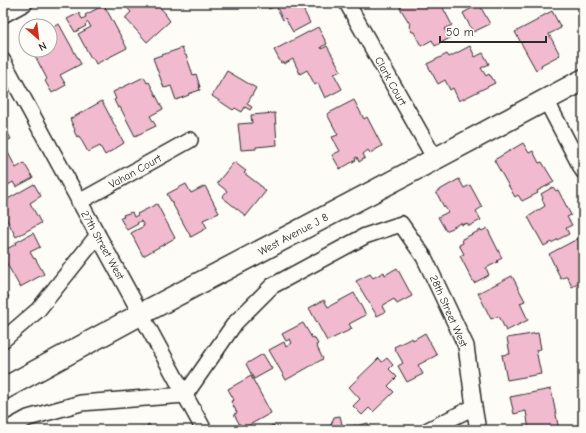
<svg xmlns="http://www.w3.org/2000/svg" width="586" height="433" font-family="'Comic Neue',sans-serif">
  <style>
    .building { fill: #f2bacf; stroke: #2b2b2b }
    .lines { fill: none; stroke-linecap: round; stroke-linejoin: round }
    .street-casing { stroke: #2b2b2b; stroke-width: 18 }
    .secondary-casing { stroke: #2b2b2b; stroke-width: 24 }
    .street { stroke: #fdfcf7; stroke-width: 15 }
    .secondary { stroke: #fdfcf7; stroke-width: 21 }
    .labels { text-anchor: middle; stroke-width: 3; stroke-linejoin: round; paint-order: stroke }
    .street-label { font-size: 11px; fill: #2b2b2b; stroke: #fdfcf7 }
  </style>
  <rect width="100%" height="100%" fill="#fdfcf7"/>
  <filter id="ink" filterUnits="userSpaceOnUse"><feTurbulence type="fractalNoise" baseFrequency=".025" numOctaves="2"/><feDisplacementMap in="SourceGraphic" scale="8" xChannelSelector="R" yChannelSelector="G"/><feConvolveMatrix kernelMatrix="1 2 1 2 8 2 1 2 1" color-interpolation-filters="sRGB"/></filter>
  <g filter="url(#ink)">
    <path class="building" d="M123 3H156L166 14H165L170 21 147 42 126 19V17L131 12Z
      M266 3H307L309 6 303 9 310 23 293 32 285 18 283 20 276 6 269 9Z
      M399 3H449L442 6 452 25 444 29 450 38 435 46 432 40 421 46 414 32H412L409 26 410 24 400 8H401Z
      M479 4 490 24 473 32 463 13Z
      M104 5 127 48 96 64 93 58H91L78 34 91 27 88 22 85 25 86 26 75 32 67 19 79 13 82 19 86 17 85 15Z
      M552 11 561 28 549 34 560 55 541 65 542 66 536 70 515 32 538 20 537 19Z
      M59 24 81 64 60 75 66 85 52 93 45 81 47 79 32 50H50V28Z
      M318 27 327 44 321 47 322 49 327 46 341 71 334 74 342 89 325 98 318 83 315 85 307 70 300 74 293 59 284 64 283 62 281 63 274 50Z
      M470 46 475 57 483 53 489 64 481 68 486 76 489 74 490 76H491L495 83 459 101 453 88 450 90 445 80 438 84 427 64 447 54 449 57Z
      M182 48 185 55H186L193 75 196 74 200 87H199L200 90 188 94 189 95 176 100 171 86 165 88 164 87V88L153 58Z
      M227 71 256 88 247 104 252 107 250 110 245 107 242 112 235 108 233 110 212 96Z
      M144 77 147 83 149 82 163 109 150 116 156 126 135 136 120 107 118 108 114 100 116 99 113 92Z
      M354 100 364 119 367 117 382 146 370 153 368 150 363 154 365 158 359 162 357 157 355 158 356 160 340 169 332 155 340 151 332 137 338 135 327 114Z
      M102 101 124 143 105 155 100 146 88 152 79 136 77 137 74 131 75 130 70 119Z
      M275 113 277 145 256 147V149L241 150 238 124 252 123 251 115Z
      M3 124 11 139 3 143Z
      M523 143 529 153 533 151 539 163 542 162 554 182 537 191 538 193 522 201 518 195 515 197 494 160Z
      M5 147 16 168 24 163 33 178 16 187 13 182 3 188V149Z
      M234 162 246 171 244 173 261 186V187L266 191 246 216 222 197 227 191 217 183Z
      M459 179 464 188 470 185 482 207 476 211 481 220 469 226 467 223 462 225 461 223 446 231 438 217 448 212 445 207H444L436 192Z
      M34 184 41 196 30 203 41 223 16 237 3 212V200L6 199V200Z
      M186 184 191 193 205 186 219 213 203 220 207 228 191 237 167 194Z
      M553 187 556 191 558 190 571 215 567 217 572 225 566 228 569 234 551 243V242L544 246 528 217 545 206 542 199 543 198 541 194Z
      M157 204 175 238 143 256 131 233 144 226 141 221 137 223 138 224 127 230 120 218 124 217 123 215 132 212 134 217 138 215 137 214Z
      M487 228 502 258 497 261 498 262 486 268 489 275 474 283 460 256 464 254 459 245 463 243 462 239 481 230 482 231Z
      M33 233 40 247 30 252 34 259 35 258 44 274 20 287 3 257 4 256 3 251 16 244 15 243Z
      M583 236V259L581 260 583 264V281L572 287 567 276 561 279 549 254Z
      M397 268 412 296 397 304 394 299 382 306 385 312 377 316 356 281 370 274 373 278 384 272 385 275Z
      M512 276 525 301 520 303 528 320 506 331 499 316 491 319 478 293Z
      M3 286 9 297 3 300Z
      M354 293 366 315 349 324 352 329 327 341 309 308 324 300 328 307Z
      M303 323 312 338 314 337 318 344 316 345 323 359 286 380 269 350 284 342 286 347 292 343 290 339 286 341 282 334Z
      M425 333 437 355 418 365 423 374 407 382 398 366 403 363 394 347 412 338 413 340Z
      M538 333 541 349 536 350 541 374 507 380 502 355 510 354 507 338Z
      M263 354 272 369 254 379 246 364Z
      M379 358 382 362 387 358 393 365 389 369 397 377 388 386 394 392 373 412 369 408 362 415 353 406 360 399 349 387Z
      M251 376 271 413 242 429 234 414 237 413 231 401 234 400 228 389Z
      M551 389 559 430H529L526 411 514 414 510 397Z
      M340 416 343 428 356 425V426L368 423 370 430H329L334 417Z
      M149 424 152 430H141L142 429V428Z
      M273 425 276 430H267L266 429Z"/>
    <g class="lines">
      <defs>
        <path id="street" d="M347 3 435 159
          M3 15 25 3
          M3 61 204 430
          M546 100 583 171
          M79 202 190 140
          M3 340 38 310 98 235
          M6 430 28 418 81 403 185 395 235 323 272 286 365 236 401 224 424 257 466 346 474 407 478 430
          M428 430 474 407"/>
        <path id="secondary" d="M3 389 141 314 435 159 583 80"/>
      </defs>
      <use href="#street" class="street-casing"/>
      <use href="#secondary" class="secondary-casing"/>
      <use href="#street" class="street"/>
      <use href="#secondary" class="secondary"/>
    </g>
  </g>
  <g class="labels">
    <g class="street-label">
      <text transform="translate(391 81) rotate(61)" y="4">Clark Court</text>
      <text transform="translate(135 171) rotate(-29)" y="4">Vahan Court</text>
      <text transform="translate(293 234) rotate(-28)" y="4">West Avenue J 8</text>
      <text transform="translate(103 245) rotate(61)" y="4">27th Street West</text>
      <text transform="translate(449 311) rotate(66)" y="4">28th Street West</text>
    </g>
  </g>
  <rect width="586" height="433" fill="none" stroke="#fdfcf7" stroke-width="16"/>
  <rect x="8" y="8" width="570" height="417" fill="none" stroke="#2b2b2b" stroke-width="1.5" filter="url(#ink)"/>
  <g transform="translate(38 38) rotate(152)"><circle r="19" fill="#fdfcf7" stroke="#a9a8a5"/>
  <path d="M0-3L7 15L0 10L-7 15Z" fill="#c8321e"/>
  <text y="-6" font-size="11" font-weight="bold" text-anchor="middle" fill="#2b2b2b">N</text>
  </g>
  <path d="M440 36v6h106v-6" fill="none" stroke="#2b2b2b" stroke-width="2"/>
  <text x="446" y="36" font-size="12" fill="#2b2b2b" stroke="#fdfcf7" stroke-width="3" paint-order="stroke">50 m</text>
</svg>
